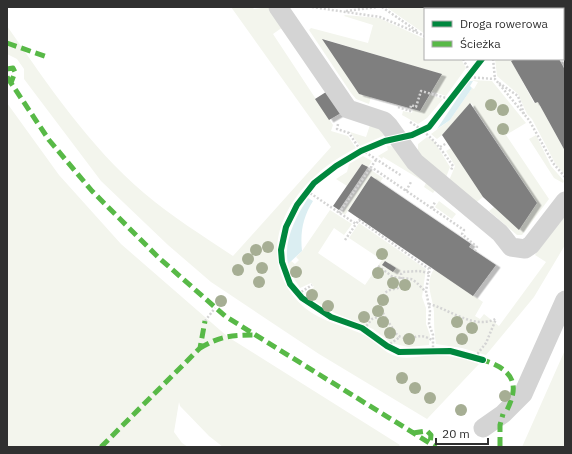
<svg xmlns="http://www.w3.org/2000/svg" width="572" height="454" font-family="'IBM Plex Sans',sans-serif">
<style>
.green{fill:#f3f5ed}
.water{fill:#dbeef2}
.building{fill:#7f7f7f;filter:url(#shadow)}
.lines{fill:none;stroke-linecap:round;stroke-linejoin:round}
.path{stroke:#d4d4d4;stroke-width:2.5;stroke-dasharray:2 2;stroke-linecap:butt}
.minor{stroke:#d4d4d4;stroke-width:19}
.quiet{stroke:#58b947;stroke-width:5;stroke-dasharray:10 5;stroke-linecap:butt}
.cycleway-casing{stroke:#fff;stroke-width:8}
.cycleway{stroke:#00873e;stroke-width:6}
.tree{fill:#a6ae94}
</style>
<defs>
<filter id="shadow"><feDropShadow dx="4.5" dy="2.5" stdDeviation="0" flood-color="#0004"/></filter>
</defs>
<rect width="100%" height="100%" fill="#fff"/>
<path class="green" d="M 231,7 L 252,7 L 254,9 L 269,7 L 283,27 L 273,34 L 333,125 L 331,131 L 348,136 L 356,148 C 341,156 326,165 314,177 C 274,214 260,269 305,308 C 321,321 341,325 360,333 C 374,339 383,353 398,357 C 410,359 422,356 434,355 C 450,355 465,359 479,364 L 427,419 L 319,354 L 211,282 L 168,245 L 101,181 L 24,79 L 24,69 L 17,59 L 7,54 L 7,26 C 48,85 89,146 144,193 C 171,216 203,236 233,256 L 331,147 Z
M 386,7 L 466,7 L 472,9 L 425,9 L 425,34 Z
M 345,15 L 379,18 L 425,39 L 425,59 L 461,59 L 466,68 L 446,96 L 431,91 L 441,74 L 323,39 L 359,94 L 371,97 L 369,104 L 356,99 L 351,93 L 309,30 L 311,28 L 368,43 L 373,25 L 344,16 Z
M 495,59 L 515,59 L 512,62 L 534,103 L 538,102 L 565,151 L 565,175 L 555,163 L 532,119 L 527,114 L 518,94 L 497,76 Z
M 470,80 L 492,81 L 526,123 L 506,135 L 549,199 L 522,235 L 517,235 L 489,211 L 494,207 L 519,229 L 537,203 L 471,103 L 442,135 L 437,139 L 431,134 L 450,120 L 472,88 L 474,89 L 478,82 Z
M 430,95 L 443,99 L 427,118 L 418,124 L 402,115 L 403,111 L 412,113 L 413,109 L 420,111 Z
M 7,103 L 59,175 L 121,244 L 228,337 L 400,445 L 398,447 L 223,447 L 209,436 L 180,406 L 179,402 L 174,432 L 182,443 L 188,447 L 7,447 Z
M 370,125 L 380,129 L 385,135 L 360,146 L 350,132 L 366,137 Z
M 536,135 L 551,166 L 564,181 L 563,183 L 554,178 L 529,139 Z
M 427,137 L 434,141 L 450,167 L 445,180 L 418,154 L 418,144 Z
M 387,146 L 391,146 L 395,149 L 436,189 L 433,193 L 424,187 L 426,183 L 383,157 L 382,159 L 378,156 L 388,150 Z
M 451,148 L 483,197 L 474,204 L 448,183 L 455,166 L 446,151 Z
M 363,156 L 372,161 L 368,167 L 362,164 L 347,186 L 336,179 L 347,172 L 349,164 Z
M 371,170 L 383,178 L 380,182 L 371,176 L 345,215 L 342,213 Z
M 439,201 L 456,214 L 452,219 L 435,207 Z
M 330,210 L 352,224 L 344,235 L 334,228 L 318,253 L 365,285 L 382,260 L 349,238 L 359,223 L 426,269 L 422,297 L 426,308 L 426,324 L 430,335 L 429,345 L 408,347 L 391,343 L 373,329 L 335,313 L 313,300 L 305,293 L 314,287 L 311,283 L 300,288 L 291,274 L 288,264 L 291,261 L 295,264 L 299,260 L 296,257 L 302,251 Z
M 565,214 L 565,245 L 534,297 L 486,355 L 462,348 L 436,344 C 434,333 434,323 434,312 C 433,297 424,284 434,269 L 483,302 L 475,316 L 480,319 L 484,314 L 499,326 L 546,262 L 535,255 Z
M 565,350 L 565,447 L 522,447 Z"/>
<path class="water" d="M 469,81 L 473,81 L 470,86 L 472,88 L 450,120 L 437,129 Z
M 308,198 L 313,201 C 303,217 300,232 302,251 L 288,264 C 283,240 296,217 308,198 Z"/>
<path class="building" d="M 467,7 L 492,7 L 491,9 L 472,9 Z
M 322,39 L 442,74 L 420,111 L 359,94 Z
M 515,59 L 559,59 L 565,70 L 565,151 L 538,102 L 535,103 L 511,61 Z
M 326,92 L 341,113 L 329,120 L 315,99 Z
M 470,103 L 537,203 L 519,230 L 483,197 L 442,135 Z
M 362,164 L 368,167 L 339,210 L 333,206 Z
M 371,176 L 471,244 L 469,247 L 496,265 L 473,296 L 348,211 Z
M 385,261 L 396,268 L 393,272 L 382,265 Z"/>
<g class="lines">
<path class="path" d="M 312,7 L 380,17 L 425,36
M 382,7 L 417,31
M 516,7 L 517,9
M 346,11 L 377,7
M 463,59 L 470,72
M 493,59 L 495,79
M 466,77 L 495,79 L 529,120 L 553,163 L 565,177
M 499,83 L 518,96 L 524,114
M 398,107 L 410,111 L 411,105 L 416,107 L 421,91 L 450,99
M 410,122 C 431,135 439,146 453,166 L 451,170
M 338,124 L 337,129 L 349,133 L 361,151
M 440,147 L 447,143
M 362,150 L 402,176
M 376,160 L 371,167 L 464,230 L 462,234 L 477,247 L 475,251
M 307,191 L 356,224 L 359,220 L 429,269
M 406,191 L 411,182
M 432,208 L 435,202
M 339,213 L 371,167
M 345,240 L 356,224
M 378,266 L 393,277 L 411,279 L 416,282 L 425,291
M 430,267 L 426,291 L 430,311 L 429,324 L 433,335 L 433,350
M 429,273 L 419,271 L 403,272 L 401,274 L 401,286 C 397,290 390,288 385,293 C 376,305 383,313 389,323 C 393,328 395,335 401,337 C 413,342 418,330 433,341
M 298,294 L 312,285
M 429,304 C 449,309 476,331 497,318
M 205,321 L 215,308
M 364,329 L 372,319 L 383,315
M 387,346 L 400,337
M 475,357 L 486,343 L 496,319"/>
<path class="minor" d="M 278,7 L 348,109 L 384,121 L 389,126 L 415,162 L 500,233 L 511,247 L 525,249 L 531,245 L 565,201
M 563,11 L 565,14
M 483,428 L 503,414 L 523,394 L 565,300"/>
<path class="quiet" d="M 513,9 L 514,7
M 7,43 L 47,57
M 7,69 L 13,68 L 15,72 L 11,83
M 7,77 L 49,140 L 92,191 L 158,257 L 225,316 L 436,447
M 200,348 C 220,336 232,335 255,335
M 480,359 C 509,368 522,380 507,410
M 413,433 L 427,431 L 431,435 L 430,444
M 101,447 L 200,348 L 205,321
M 500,447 L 500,425 L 503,414"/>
<defs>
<path id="cycleway" d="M 482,59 L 429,127 L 412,135 L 385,141 L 361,151 L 336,166 L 314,183 L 297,205 L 286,227 L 281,250 L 282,262 L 290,284 L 302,298 L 331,317 L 362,328 L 387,346 L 399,352 L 450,351 L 483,360"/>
</defs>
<use href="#cycleway" class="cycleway-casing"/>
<use href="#cycleway" class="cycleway"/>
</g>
<g class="tree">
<circle cx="491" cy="105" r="6"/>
<circle cx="503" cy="110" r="6"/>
<circle cx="503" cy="129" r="6"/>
<circle cx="268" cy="247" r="6"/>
<circle cx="256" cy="250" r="6"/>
<circle cx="382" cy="254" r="6"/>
<circle cx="248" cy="259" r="6"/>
<circle cx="262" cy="268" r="6"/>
<circle cx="238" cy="270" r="6"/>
<circle cx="296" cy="272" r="6"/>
<circle cx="378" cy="273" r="6"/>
<circle cx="259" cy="282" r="6"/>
<circle cx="393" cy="283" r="6"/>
<circle cx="405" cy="285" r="6"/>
<circle cx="312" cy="295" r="6"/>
<circle cx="383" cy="300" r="6"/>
<circle cx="221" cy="301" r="6"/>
<circle cx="328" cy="306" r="6"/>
<circle cx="378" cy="311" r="6"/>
<circle cx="364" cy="317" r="6"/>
<circle cx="383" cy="322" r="6"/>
<circle cx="457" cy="322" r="6"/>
<circle cx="472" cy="328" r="6"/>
<circle cx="390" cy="333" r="6"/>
<circle cx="409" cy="339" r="6"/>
<circle cx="462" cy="339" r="6"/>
<circle cx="402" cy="378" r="6"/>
<circle cx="415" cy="388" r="6"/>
<circle cx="505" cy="396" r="6"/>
<circle cx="430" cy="398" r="6"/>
<circle cx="461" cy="410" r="6"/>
</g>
<rect width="572" height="454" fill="none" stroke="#303030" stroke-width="16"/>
<rect x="424" y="8" width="140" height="52" fill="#ffffff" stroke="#acacac"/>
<rect x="432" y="21" width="20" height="6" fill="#00873e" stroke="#acacac"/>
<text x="460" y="28" font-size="12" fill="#303030">Droga rowerowa</text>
<rect x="432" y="41" width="20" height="6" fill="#58b947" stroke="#acacac"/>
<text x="460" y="48" font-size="12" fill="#303030">Ścieżka</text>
<path d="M436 438v6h52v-6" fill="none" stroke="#303030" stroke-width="2"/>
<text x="442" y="438" font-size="12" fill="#303030" stroke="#ffffff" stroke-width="3" paint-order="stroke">20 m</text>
</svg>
